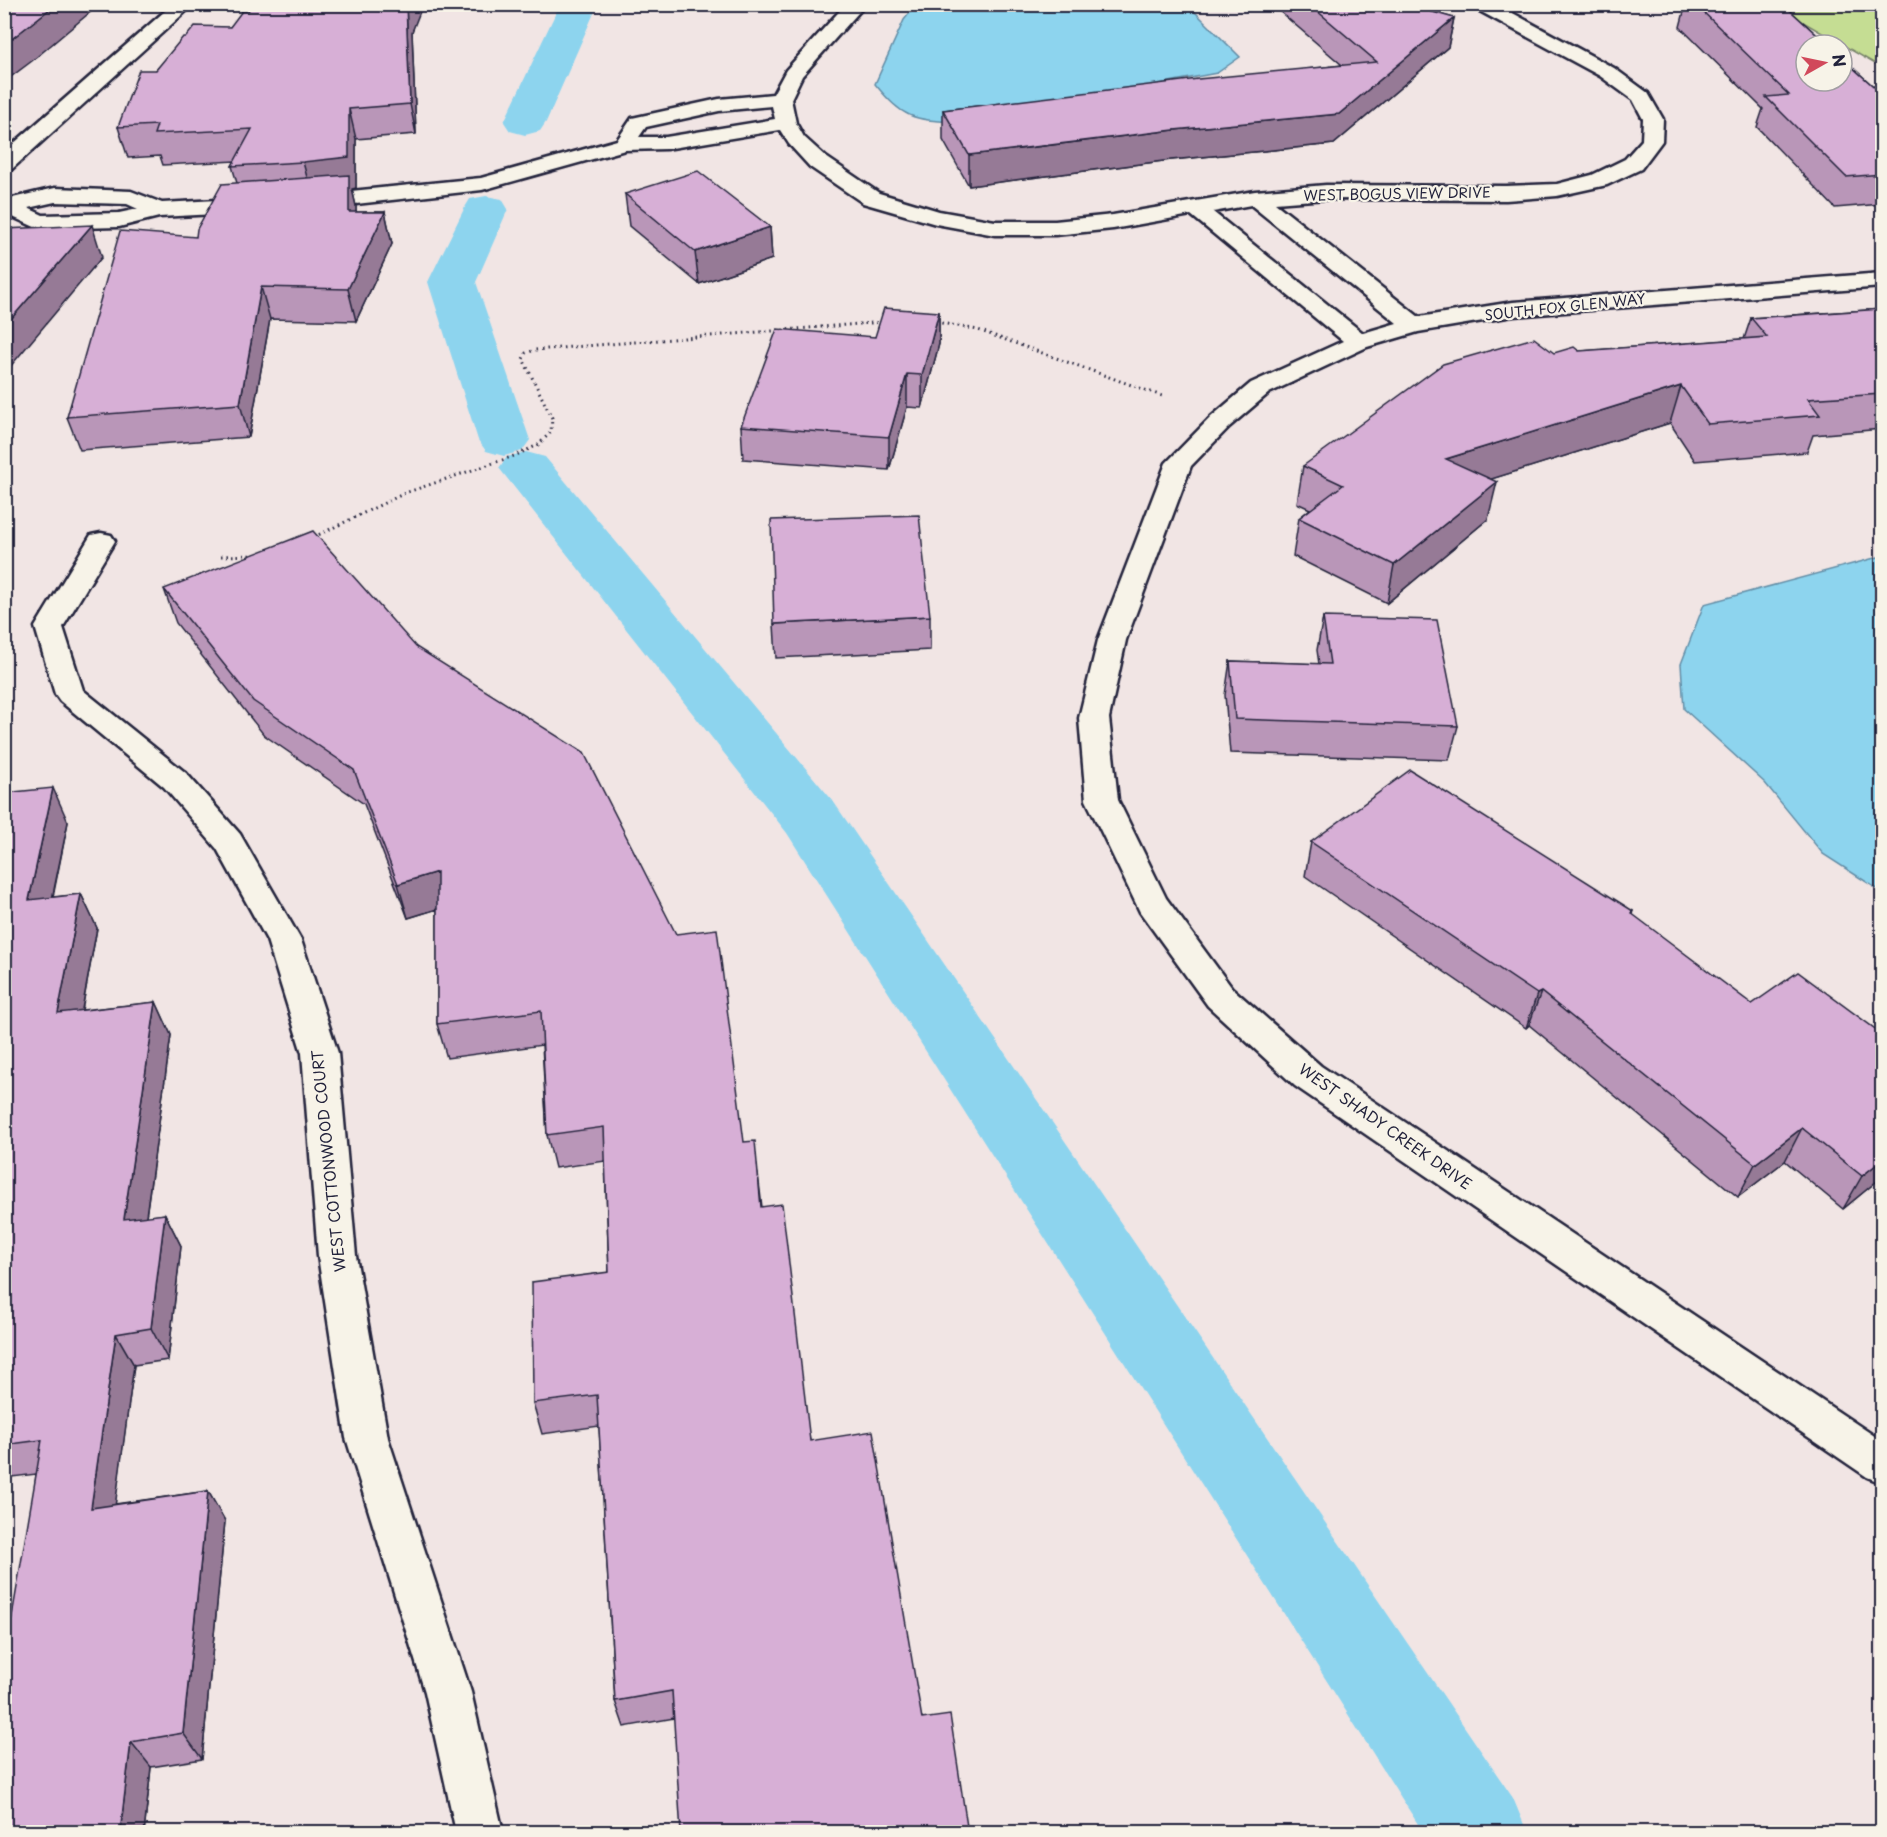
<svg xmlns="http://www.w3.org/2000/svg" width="1887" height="1837" font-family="'Playpen Sans',sans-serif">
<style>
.green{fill:#c5dd93;stroke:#748067;stroke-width:1.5}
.water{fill:#8dd4ee;stroke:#628da6;stroke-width:1.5}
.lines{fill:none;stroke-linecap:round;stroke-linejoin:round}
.canal{fill:#8dd4ee;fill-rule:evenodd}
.minor-casing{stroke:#22223b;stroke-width:5}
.path{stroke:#22223b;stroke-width:3;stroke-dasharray:1.5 4;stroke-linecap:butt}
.minor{fill:#f7f3e8;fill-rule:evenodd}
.wall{fill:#b996b8;stroke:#22223b;stroke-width:1.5}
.shaded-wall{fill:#967a96;stroke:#22223b;stroke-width:1.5}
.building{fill:#d7afd6;stroke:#22223b;stroke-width:1.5}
.labels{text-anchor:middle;stroke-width:4.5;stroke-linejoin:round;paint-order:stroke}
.far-street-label{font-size:14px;fill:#22223b;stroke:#f7f3e8}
.street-label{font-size:15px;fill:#22223b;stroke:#f7f3e8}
</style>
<rect width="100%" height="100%" fill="#f1e5e4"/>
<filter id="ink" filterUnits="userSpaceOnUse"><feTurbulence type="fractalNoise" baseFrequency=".0167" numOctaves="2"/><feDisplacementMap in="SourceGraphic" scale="12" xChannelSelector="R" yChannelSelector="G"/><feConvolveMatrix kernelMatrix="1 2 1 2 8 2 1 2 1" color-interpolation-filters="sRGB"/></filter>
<g filter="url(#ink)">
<path class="green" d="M 1774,5 L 1882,5 L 1882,68 Z"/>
<path class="water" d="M 916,5 L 1188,5 L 1240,57 L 1217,73 L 955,122 C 912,120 903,118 875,84 L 904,20 Z
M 1882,556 L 1882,892 L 1823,854 L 1765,783 L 1684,709 L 1681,664 L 1704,604 Z"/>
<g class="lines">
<path class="canal" d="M 560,4 L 598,4 L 546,122 L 540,131 L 525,135 L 510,131 L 504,122 Z
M 486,196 L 502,199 L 508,209 L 476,282 L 530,440 L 522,451 L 504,456 L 486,451 L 478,440 L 428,282 L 464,209 L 470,199 Z
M 526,452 L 545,457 L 833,801 L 1513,1798 L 1527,1832 L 1423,1832 L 787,833 L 499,468 L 507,457 Z"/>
<defs>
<path id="minor" d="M 173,4 L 194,4 L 12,169 L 4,170 L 4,152 Z
M 846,4 L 866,4 L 802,76 L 791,99 L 796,123 L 804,137 L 826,157 L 879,193 L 939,211 L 995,221 L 1055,221 L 1113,215 L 1255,191 L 1326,185 L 1506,186 L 1557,184 L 1592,175 L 1625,159 L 1642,140 L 1643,119 L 1633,100 L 1600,76 L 1474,8 L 1472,4 L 1496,4 L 1614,68 L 1648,93 L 1663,119 L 1662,141 L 1641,169 L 1607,185 L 1557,196 L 1506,200 L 1326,199 L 1275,203 L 1419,317 L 1513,302 L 1882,273 L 1882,287 L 1513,316 L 1418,332 L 1367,347 L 1269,393 L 1229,427 L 1191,466 L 1126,640 L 1109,718 L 1118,800 L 1166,898 L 1232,988 L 1321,1066 L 1882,1441 L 1882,1483 L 1867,1477 L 1295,1086 L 1208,1006 L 1140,912 L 1086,800 L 1079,718 L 1098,640 L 1166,463 L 1211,417 L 1251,383 L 1343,341 L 1191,215 L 1113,229 L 1055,235 L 995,235 L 936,224 L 863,203 L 810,167 L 789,144 L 780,130 L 666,149 L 625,150 L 482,190 L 311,209 L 303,207 L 300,202 L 303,197 L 311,195 L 481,178 L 617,140 L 632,118 L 719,99 L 773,94 L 786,70 ZM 772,106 L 775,119 L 666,137 L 639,137 L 646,127 L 719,111 ZM 1251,205 L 1397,323 L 1363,333 L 1213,212 Z
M 55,188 L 131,191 L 162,203 L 254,198 L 262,200 L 265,205 L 262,210 L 254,212 L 159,217 L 119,227 L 39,229 L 4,213 L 4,200 ZM 55,202 L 127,204 L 138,209 L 119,213 L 43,215 L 28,208 Z
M 101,533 L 111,535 L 115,541 L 63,627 L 83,690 L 186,773 L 240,834 L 301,940 L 338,1053 L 356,1256 L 388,1438 L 471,1692 L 503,1832 L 456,1832 L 425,1692 L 346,1438 L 318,1256 L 302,1053 L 267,940 L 217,849 L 164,787 L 60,701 L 55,694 L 35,627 L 91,535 Z"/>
</defs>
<use href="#minor" class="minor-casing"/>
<path class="path" d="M 936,322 L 978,330 L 1162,396
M 314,537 L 405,493 L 514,456 L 538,445 L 551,432 L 552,418 L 523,359 L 526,353 L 535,350 L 884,322
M 221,556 L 256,555"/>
<use href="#minor" class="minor"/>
</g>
<path class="wall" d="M 1271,4 L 1404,4 L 1454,18 L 1448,47 L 1334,144 L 1171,160 L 969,186 L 943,140 L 943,110 L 1342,65 Z
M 1686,4 L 1783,4 L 1882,94 L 1882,204 L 1835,208 L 1757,127 L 1763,109 L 1680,27 Z
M 248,11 L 412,32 L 416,134 L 356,139 L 356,188 L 352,189 L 356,206 L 356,212 L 385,212 L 392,244 L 356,321 L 270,319 L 249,437 L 80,450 L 67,417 L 196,237 L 237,183 L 232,166 L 235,161 L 163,165 L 160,156 L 128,158 L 118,127 L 156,70 L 186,37 L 230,27 Z
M 625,194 L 770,227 L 772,259 L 699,284 L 629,226 Z
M 1882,309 L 1882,429 L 1813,435 L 1807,452 L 1695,461 L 1670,423 L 1491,479 L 1488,519 L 1387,603 L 1293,556 L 1299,518 L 1310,509 L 1297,503 L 1303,466 L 1554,353 L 1744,339 L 1751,318 Z
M 939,312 L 939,344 L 922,408 L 907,407 L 889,470 L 743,459 L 741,426 L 875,337 Z
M 164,589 L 744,1142 L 758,1174 L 762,1207 L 810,1441 L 968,1833 L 674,1718 L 624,1727 L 615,1701 L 599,1426 L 542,1434 L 533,1403 L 609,1272 L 605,1161 L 555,1168 L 547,1135 L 542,1045 L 447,1058 L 437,1024 L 437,909 L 408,918 L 364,804 L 264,735 L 176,623 Z
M 930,616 L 930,650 L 776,658 L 774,624 Z
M 1323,617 L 1458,726 L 1449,760 L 1230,753 L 1225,695 L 1230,661 L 1319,664 L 1317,650 Z
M 4,793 L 68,822 L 53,897 L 81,894 L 97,928 L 82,1010 L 156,1002 L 171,1035 L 146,1217 L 165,1214 L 181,1246 L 168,1360 L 134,1365 L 115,1504 L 208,1491 L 225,1521 L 202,1759 L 151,1767 L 144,1833 L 4,1833 L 36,1474 L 4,1478 Z
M 1311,842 L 1633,911 L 1632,914 L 1882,1177 L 1843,1209 L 1785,1161 L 1738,1197 L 1529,1025 L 1526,1028 L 1305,876 Z"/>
<path class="shaded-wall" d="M 56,4 L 100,4 L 32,61 L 4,82 L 4,45 Z
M 406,4 L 423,4 L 412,32 L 416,134 L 410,104 Z
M 1454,18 L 1448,47 L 1334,144 L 1171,160 L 969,186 L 969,155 L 1174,130 L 1339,114 Z
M 349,109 L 356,139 L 356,188 L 352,189 L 356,206 L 356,243 L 311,193 L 303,162 Z
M 385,212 L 392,244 L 356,321 L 348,289 Z
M 92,225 L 102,257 L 4,374 L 4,327 Z
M 770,227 L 772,259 L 699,284 L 695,252 Z
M 261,287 L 270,319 L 249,437 L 240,404 Z
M 939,312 L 939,344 L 922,408 L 922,375 Z
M 907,374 L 907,407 L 889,470 L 889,437 Z
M 1681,386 L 1670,423 L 1437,496 L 1446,459 Z
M 1497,482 L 1488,519 L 1387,603 L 1394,565 Z
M 53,788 L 68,822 L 45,933 L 29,900 Z
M 437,872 L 447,906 L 408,918 L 398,884 Z
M 81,894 L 97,928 L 75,1047 L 58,1013 Z
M 1541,992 L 1529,1025 L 1526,1028 L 1537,994 Z
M 156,1002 L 171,1035 L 141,1252 L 124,1219 Z
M 1802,1128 L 1785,1161 L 1738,1197 L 1755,1164 Z
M 1882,1160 L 1882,1177 L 1843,1209 L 1862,1176 Z
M 165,1214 L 181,1246 L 168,1360 L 151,1328 Z
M 116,1334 L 134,1365 L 111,1537 L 91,1508 Z
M 208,1491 L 225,1521 L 202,1759 L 183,1733 Z
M 131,1742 L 151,1767 L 144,1833 L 120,1833 Z"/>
<path class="building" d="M 4,4 L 56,4 L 4,45 Z
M 253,4 L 406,4 L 410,104 L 349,109 L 349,157 L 303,162 L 232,166 L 252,129 L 154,134 L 157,125 L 118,127 L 139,70 L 156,70 L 183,37 L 186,37 L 195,26 L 230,27 L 242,11 L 248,11 Z
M 1309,4 L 1404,4 L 1454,18 L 1339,114 L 1174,130 L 969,155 L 943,110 L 1198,79 L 1377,62 Z
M 1695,4 L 1783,4 L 1828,45 L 1806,45 L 1806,81 L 1842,81 L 1842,58 L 1882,94 L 1882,174 L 1846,177 L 1766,97 L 1789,95 Z
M 698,171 L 770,227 L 695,252 L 625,194 Z
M 349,175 L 349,212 L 385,212 L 348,289 L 261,287 L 240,404 L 67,417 L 120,231 L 196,237 L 197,229 L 222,184 Z
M 92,225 L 4,327 L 4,229 Z
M 884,308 L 939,312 L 922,375 L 907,374 L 889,437 L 741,426 L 777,329 L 875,337 Z
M 1882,309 L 1882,394 L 1808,399 L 1820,415 L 1708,424 L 1681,386 L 1446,459 L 1497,482 L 1394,565 L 1299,518 L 1343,485 L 1303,466 L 1443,364 L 1534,338 L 1554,353 L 1574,347 L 1579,351 L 1767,337 L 1751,318 Z
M 919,515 L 930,616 L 774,624 L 771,520 Z
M 313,531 L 416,647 L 584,753 L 676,934 L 717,929 L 744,1142 L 755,1141 L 761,1207 L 782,1204 L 810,1441 L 873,1431 L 922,1719 L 950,1715 L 968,1833 L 681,1833 L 672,1691 L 615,1701 L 597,1395 L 533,1403 L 532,1282 L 609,1272 L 604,1127 L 547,1135 L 541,1011 L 437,1024 L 437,872 L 398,884 L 354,770 L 253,701 L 164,589 Z
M 1323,617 L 1437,620 L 1458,726 L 1235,719 L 1230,661 L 1330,664 Z
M 1410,770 L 1633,911 L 1631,913 L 1752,1004 L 1798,972 L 1882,1034 L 1882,1160 L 1862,1176 L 1802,1128 L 1755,1164 L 1541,992 L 1537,994 L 1311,842 Z
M 53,788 L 29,900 L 81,894 L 58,1013 L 156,1002 L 124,1219 L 165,1214 L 151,1328 L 116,1334 L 91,1508 L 208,1491 L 183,1733 L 131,1742 L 120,1833 L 4,1833 L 4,1663 L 42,1440 L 4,1445 L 4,793 Z"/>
</g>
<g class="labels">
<g class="far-street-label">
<text transform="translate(1397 194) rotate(-1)" y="5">WEST BOGUS VIEW DRIVE</text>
<text transform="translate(1565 307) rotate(-6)" y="5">SOUTH FOX GLEN WAY</text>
</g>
<g class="street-label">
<text transform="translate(1385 1127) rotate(35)" y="5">WEST SHADY CREEK DRIVE</text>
<text transform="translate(329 1161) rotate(-96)" y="5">WEST COTTONWOOD COURT</text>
</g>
</g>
<rect width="1887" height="1837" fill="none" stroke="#f7f3e8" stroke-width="24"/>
<rect x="12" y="12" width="1863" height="1813" fill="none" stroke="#22223b" stroke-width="2" filter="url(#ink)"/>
<g transform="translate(1824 63) rotate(81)"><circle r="28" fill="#f7f3e8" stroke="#a29fa3" stroke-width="1.5"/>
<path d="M0-4.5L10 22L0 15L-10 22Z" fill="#d1495b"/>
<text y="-9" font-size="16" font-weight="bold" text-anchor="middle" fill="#22223b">N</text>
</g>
</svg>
